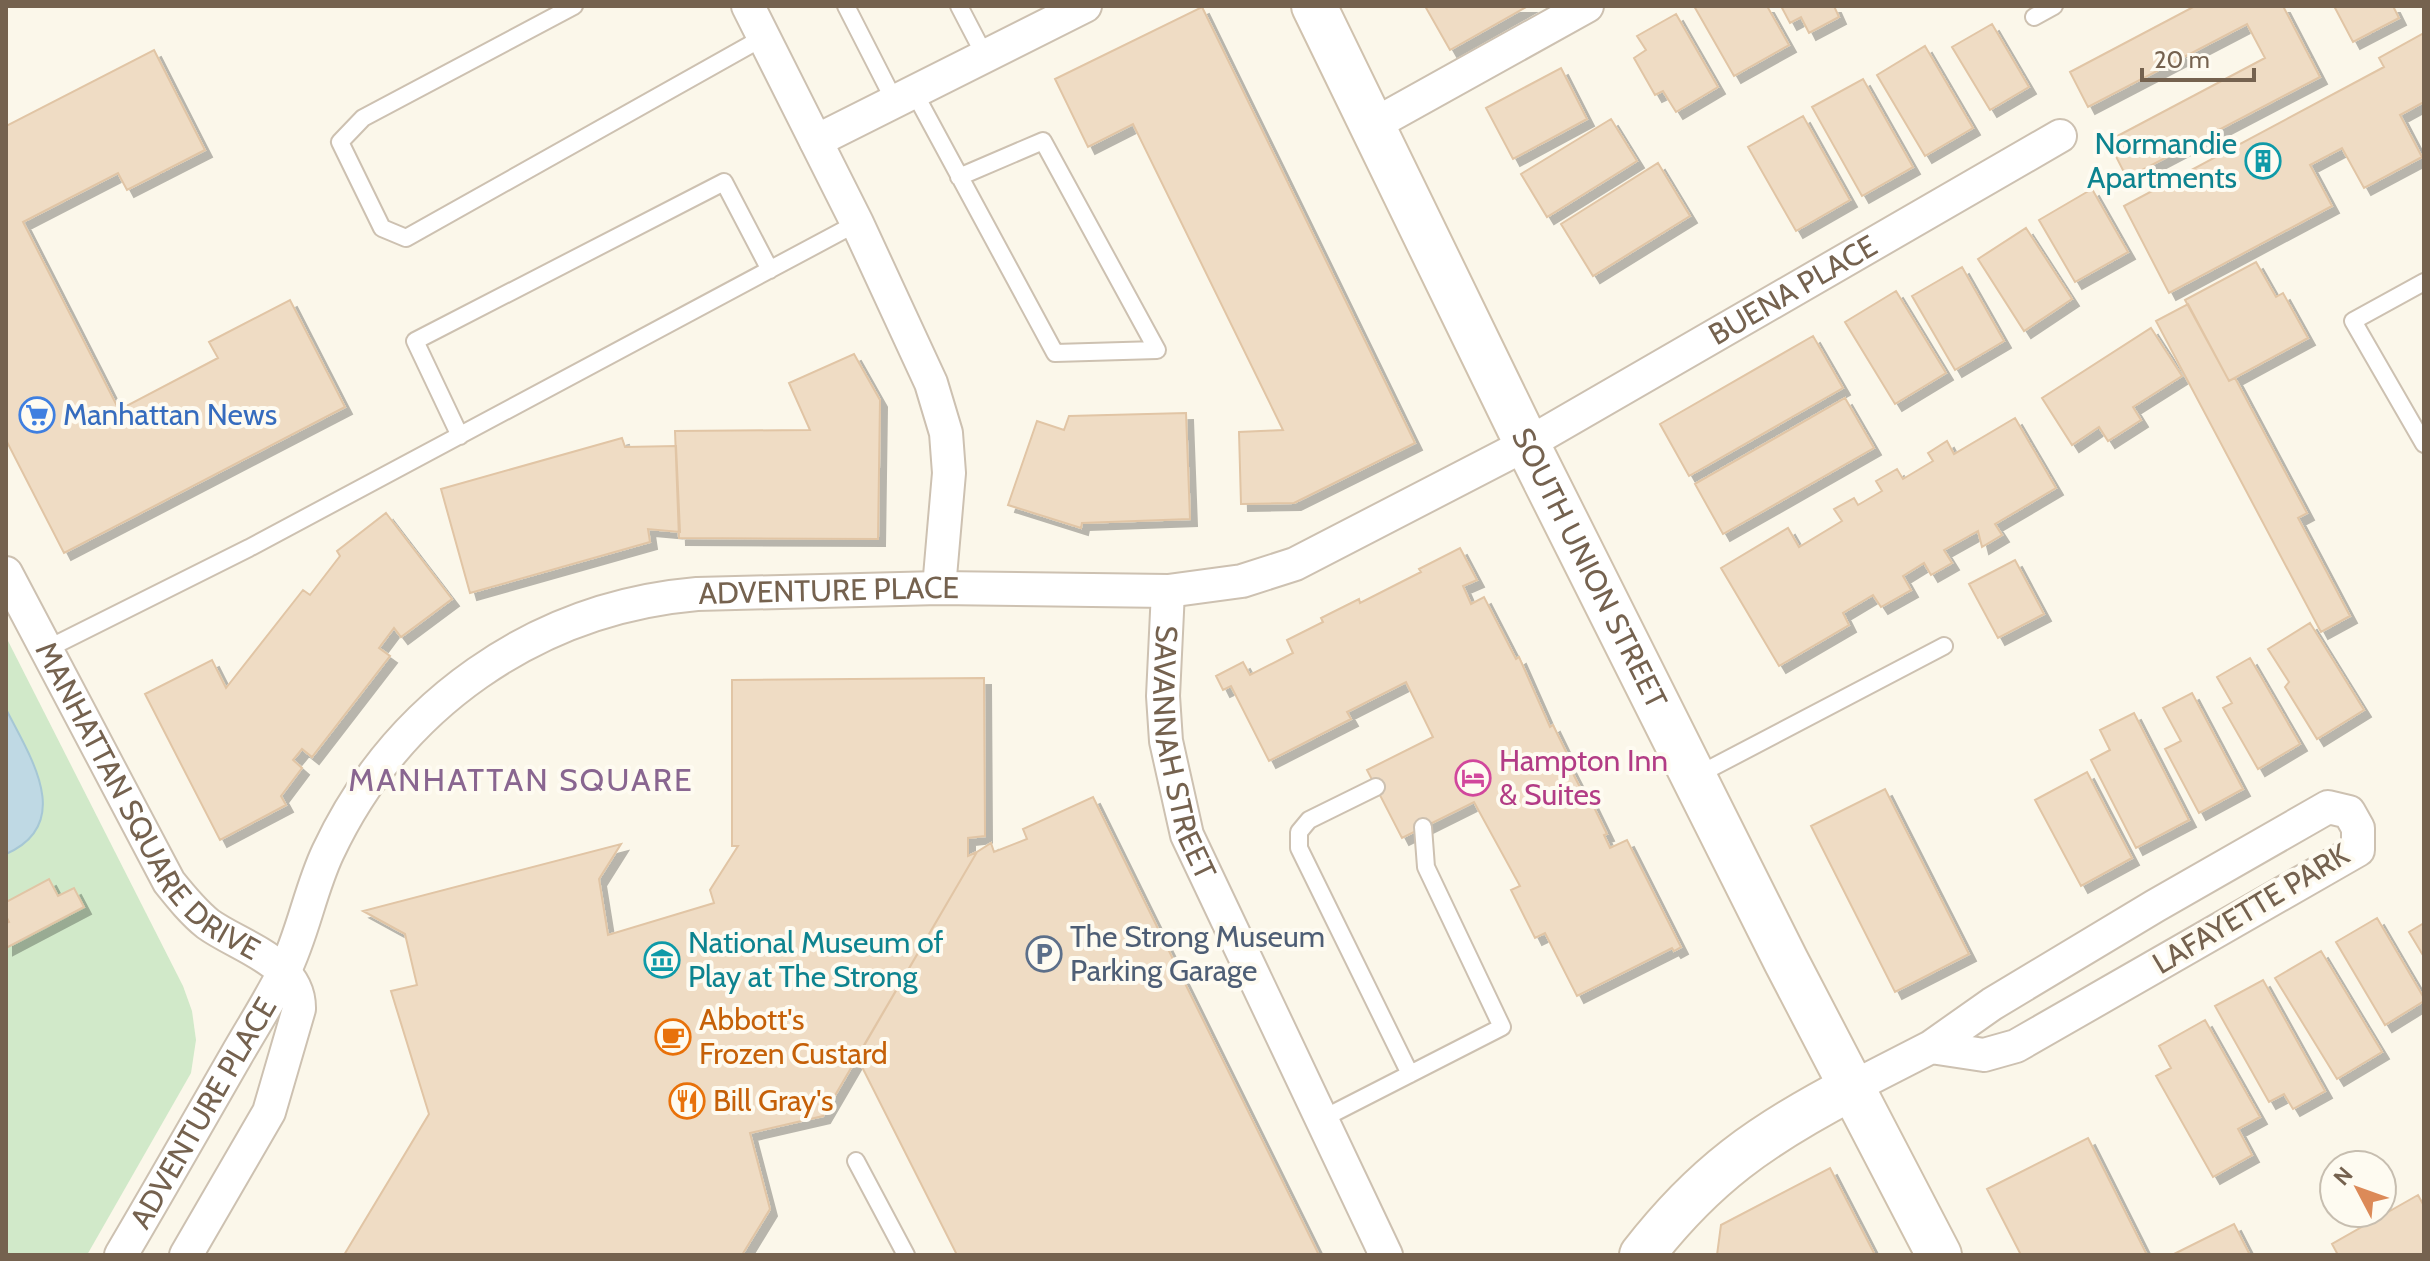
<svg xmlns="http://www.w3.org/2000/svg" width="2430" height="1261" font-family="Cabin,sans-serif">
<style>
.green{fill:#d1e9c9}
.water{fill:#bfd9e4;stroke:#a6c7d5;stroke-width:2}
.building{fill:#efdcc4;stroke:#e1c5a5;stroke-width:2;filter:url(#shadow)}
.lines{fill:none;stroke-linecap:round;stroke-linejoin:round}
.lane-casing{stroke:#cdc1b1;stroke-width:20}
.street-casing{stroke:#cdc1b1;stroke-width:36}
.secondary-casing{stroke:#d0c2ae;stroke-width:48}
.lane{stroke:#fff;stroke-width:16}
.street{stroke:#fff;stroke-width:32}
.secondary{stroke:#fff;stroke-width:44}
.labels{text-anchor:middle;stroke-width:8;stroke-linejoin:round;paint-order:stroke}
.culture-label{font-size:30px;fill:#0d838f;stroke:#fefbf1;text-anchor:end}
.street-label{font-size:30px;fill:#75624f;stroke:#fefbf1}
.shop-label{font-size:30px;fill:#366cbe;stroke:#fefbf1;text-anchor:start}
.hotel-label{font-size:30px;fill:#b23c85;stroke:#fefbf1;text-anchor:start}
.service-label{font-size:30px;fill:#4e5e75;stroke:#fefbf1;text-anchor:start}
.food-label{font-size:30px;fill:#c56008;stroke:#fefbf1;text-anchor:start}
.neighbourhood-label{font-size:32px;letter-spacing:2px;fill:#896690;stroke:#fefbf1}
</style>
<defs>
<filter id="shadow"><feDropShadow dx="7" dy="7" stdDeviation="0" flood-color="#0004"/></filter>
</defs>
<rect width="100%" height="100%" fill="#fbf7ea"/>
<path class="green" d="M 6,637 L 183,986 L 192,1011 L 196,1040 L 191,1073 L 87,1255 L 6,1255 Z"/>
<path class="water" d="M 6,709 C 29,755 76,823 6,854 Z"/>
<path class="building" d="M 1425,6 L 1528,6 L 1450,50 Z
M 1694,6 L 1767,6 L 1789,45 L 1734,76 Z
M 1781,6 L 1834,6 L 1839,17 L 1809,33 L 1801,17 L 1790,23 Z
M 2195,6 L 2283,6 L 2320,77 L 2127,178 L 2108,141 L 2265,58 L 2247,24 L 2088,107 L 2070,72 Z
M 2334,6 L 2393,6 L 2399,18 L 2353,42 Z
M 1202,7 L 1415,443 L 1294,503 L 1241,504 L 1239,432 L 1283,430 L 1133,124 L 1088,147 L 1055,79 Z
M 1676,14 L 1718,87 L 1676,112 L 1663,91 L 1655,95 L 1634,58 L 1646,50 L 1637,36 Z
M 1992,24 L 2029,87 L 1990,110 L 1952,47 Z
M 2424,33 L 2424,102 L 2400,115 L 2422,157 L 2364,188 L 2342,148 L 2310,165 L 2332,206 L 2169,293 L 2124,206 L 2384,67 L 2379,58 Z
M 1925,46 L 1973,128 L 1925,156 L 1877,75 Z
M 154,50 L 205,150 L 127,190 L 118,173 L 23,222 L 119,410 L 218,358 L 209,342 L 290,300 L 345,407 L 64,553 L 6,440 L 6,126 Z
M 1561,68 L 1587,119 L 1513,159 L 1486,108 Z
M 1863,79 L 1913,167 L 1862,196 L 1812,107 Z
M 1803,116 L 1850,200 L 1796,231 L 1748,147 Z
M 1611,119 L 1637,161 L 1547,217 L 1521,174 Z
M 1658,163 L 1690,216 L 1593,276 L 1561,224 Z
M 2092,189 L 2128,252 L 2075,282 L 2039,220 Z
M 2026,228 L 2072,299 L 2024,331 L 1978,259 Z
M 2256,262 L 2276,297 L 2283,293 L 2308,338 L 2229,381 L 2185,300 Z
M 1962,267 L 2004,341 L 1955,370 L 1912,296 Z
M 1896,291 L 1946,373 L 1895,404 L 1845,322 Z
M 2188,304 L 2229,381 L 2235,378 L 2307,513 L 2298,518 L 2350,616 L 2321,632 L 2156,321 Z
M 2151,328 L 2182,376 L 2133,407 L 2141,420 L 2108,441 L 2099,427 L 2072,445 L 2042,398 Z
M 1813,336 L 1843,388 L 1689,476 L 1660,424 Z
M 854,354 L 880,400 L 878,539 L 679,538 L 675,431 L 810,430 L 789,383 Z
M 1845,398 L 1874,448 L 1723,534 L 1695,484 Z
M 1186,413 L 1190,519 L 1082,523 L 1081,528 L 1008,505 L 1037,421 L 1064,430 L 1069,416 Z
M 2015,418 L 2056,488 L 1995,524 L 2002,535 L 1982,547 L 1978,531 L 1944,550 L 1952,563 L 1931,575 L 1924,563 L 1903,576 L 1911,590 L 1881,607 L 1873,595 L 1843,613 L 1849,625 L 1779,666 L 1721,568 L 1788,528 L 1799,547 L 1842,521 L 1834,509 L 1854,498 L 1858,505 L 1882,491 L 1876,481 L 1897,469 L 1903,479 L 1933,461 L 1928,453 L 1947,441 L 1954,454 Z
M 622,438 L 625,447 L 676,446 L 680,532 L 648,529 L 650,542 L 470,593 L 441,489 Z
M 386,513 L 452,599 L 401,637 L 394,628 L 379,648 L 390,656 L 312,757 L 302,749 L 293,760 L 302,768 L 281,796 L 286,805 L 220,840 L 145,694 L 212,660 L 226,688 L 303,590 L 310,595 L 340,556 L 337,551 Z
M 1460,548 L 1477,580 L 1463,586 L 1471,604 L 1484,597 L 1516,659 L 1519,657 L 1550,727 L 1553,725 L 1571,762 L 1568,764 L 1585,797 L 1588,795 L 1607,834 L 1604,835 L 1610,848 L 1627,840 L 1681,947 L 1674,951 L 1672,948 L 1577,996 L 1545,933 L 1535,938 L 1511,890 L 1520,886 L 1474,802 L 1402,838 L 1367,770 L 1433,737 L 1406,682 L 1347,712 L 1351,719 L 1269,761 L 1231,686 L 1223,690 L 1216,676 L 1243,662 L 1250,675 L 1293,653 L 1287,640 L 1323,622 L 1321,618 L 1359,599 L 1360,603 L 1421,572 L 1419,569 Z
M 2015,560 L 2044,614 L 1998,638 L 1969,584 Z
M 2310,623 L 2364,710 L 2317,739 L 2285,687 L 2289,682 L 2268,649 Z
M 2250,658 L 2300,744 L 2258,769 L 2223,708 L 2232,703 L 2217,677 Z
M 984,678 L 985,836 L 968,838 L 968,856 L 977,852 L 823,1116 L 750,1133 L 770,1209 L 742,1255 L 344,1255 L 429,1114 L 391,991 L 417,985 L 405,934 L 363,911 L 621,844 L 599,879 L 608,935 L 714,903 L 710,890 L 738,846 L 732,846 L 732,680 Z
M 2192,693 L 2243,789 L 2199,813 L 2165,749 L 2181,741 L 2163,708 Z
M 2134,713 L 2189,820 L 2136,848 L 2091,760 L 2110,750 L 2100,730 Z
M 2087,772 L 2132,858 L 2081,886 L 2035,800 Z
M 1885,789 L 1969,954 L 1895,992 L 1811,826 Z
M 1093,797 L 1319,1255 L 957,1255 L 857,1057 L 977,852 L 991,843 L 994,852 L 1027,839 L 1023,829 Z
M 49,879 L 58,896 L 74,888 L 84,907 L 6,948 L 6,923 L 9,922 L 6,916 L 6,902 Z
M 2377,918 L 2424,998 L 2424,1001 L 2385,1025 L 2336,942 Z
M 2424,923 L 2424,957 L 2409,932 Z
M 2321,951 L 2382,1052 L 2337,1079 L 2275,978 Z
M 2263,980 L 2325,1091 L 2293,1109 L 2284,1094 L 2269,1102 L 2215,1006 Z
M 2205,1020 L 2260,1117 L 2238,1129 L 2252,1155 L 2213,1177 L 2156,1076 L 2171,1068 L 2159,1046 Z
M 2088,1138 L 2147,1255 L 2021,1255 L 1987,1189 Z
M 1830,1168 L 1875,1255 L 1717,1255 L 1721,1225 Z
M 2418,1195 L 2424,1206 L 2424,1255 L 2338,1255 L 2332,1244 Z
M 2234,1224 L 2250,1255 L 2172,1255 Z"/>
<g class="lines">
<defs>
<path id="lane" d="M 574,6 L 363,118 L 340,142 L 382,228 L 406,238 L 764,37
M 846,6 L 895,102
M 959,6 L 985,56
M 2034,17 L 2054,6
M 914,92 L 1055,353 L 1157,350 L 1043,141 L 959,177
M 2424,282 L 2353,321 L 2424,444
M 460,436 L 415,341 L 724,182 L 770,270
M 47,649 L 249,548 L 857,223
M 1696,776 L 1944,646
M 1376,787 L 1309,820 L 1299,832 L 1299,848 L 1410,1074
M 1322,1119 L 1502,1027 L 1426,867 L 1423,827
M 856,1161 L 906,1255"/>
<g id="street">
<path d="M 748,6 L 857,223 L 931,383 L 946,433 L 949,473 L 939,588"/>
<path d="M 1373,125 L 1587,6"/>
<path d="M 816,141 L 1085,6"/>
<path id="s1" d="M 6,573 L 169,882 C 181,897 193,912 208,924 C 240,947 300,962 299,1009 L 269,1112 L 186,1255"/>
<path id="s2" d="M 1168,591 L 1163,696 L 1166,741 L 1187,835 L 1386,1255"/>
<path d="M 1851,1088 L 1931,1047 L 1992,1004 L 2155,906 L 2328,807 L 2349,812 L 2358,828 L 2358,850 L 2016,1046 L 1984,1055 L 1931,1047"/>
<path id="s3" d="M 121,1255 C 160,1189 198,1122 236,1056 C 252,1028 270,1000 284,972 C 303,934 310,890 328,852 C 397,705 535,608 697,594 L 939,588 L 1168,591 L 1242,581 L 1295,564 L 1527,444 L 2060,136"/>
</g>
<g id="secondary">
<path id="s4" d="M 1314,6 L 1527,444 L 1786,961 L 1939,1255"/>
<path d="M 1642,1255 C 1704,1175 1761,1135 1851,1088"/>
</g>
</defs>
<use href="#lane" class="lane-casing"/>
<use href="#street" class="street-casing"/>
<use href="#secondary" class="secondary-casing"/>
<use href="#lane" class="lane"/>
<use href="#street" class="street"/>
<use href="#secondary" class="secondary"/>
</g>
<defs>
<symbol id="building-ring" viewBox="-11 -11 22 22"><circle r="9.5" fill="#fefbf1" stroke="#0f9aa8" stroke-width="1.5"/><path d="M-4-6H4V6H1V3H-1V6H-4ZM-2.5-4.3h1.7v1.8h-1.7ZM.8-4.3h1.7v1.8H.8ZM-2.5-1h1.7V.8h-1.7ZM.8-1h1.7V.8H.8Z" fill="#0f9aa8"/></symbol>
<symbol id="supermarket-ring" viewBox="-11 -11 22 22"><circle r="9.5" fill="#fefbf1" stroke="#3f7fe0" stroke-width="1.5"/><path d="M-6-5.5h2.5l.6 2H6L4.5 2H-2.5L-4.4-4H-6ZM-1.5 3.2a1.3 1.3 0 1 0 .1 0ZM3 3.2a1.3 1.3 0 1 0 .1 0Z" fill="#3f7fe0"/></symbol>
<symbol id="hotel-ring" viewBox="-11 -11 22 22"><circle r="9.5" fill="#fefbf1" stroke="#d1479c" stroke-width="1.5"/><path d="M-6-4.5h1.5V1H6V5H4.5V3h-9V5H-6ZM-4 0a1.8 1.8 0 1 1 3.6 0ZM.5 0V-2.5h3Q6-2.5 6 0Z" fill="#d1479c"/></symbol>
<symbol id="parking-ring" viewBox="-11 -11 22 22"><circle r="9.5" fill="#fefbf1" stroke="#5c6f8a" stroke-width="1.5"/><path d="M-3.5-5.5H1a3.5 3.5 0 0 1 0 7H-1V5.5H-3.5ZM-1-3.4V-.6H.8a1.4 1.4 0 0 0 0-2.8Z" fill="#5c6f8a"/></symbol>
<symbol id="museum-ring" viewBox="-11 -11 22 22"><circle r="9.5" fill="#fefbf1" stroke="#0f9aa8" stroke-width="1.5"/><path d="M0-6L6-3V-2H-6V-3ZM-5-1h2V3h-2ZM-1-1h2V3h-2ZM3-1h2V3H3ZM-6 4H6V6H-6Z" fill="#0f9aa8"/></symbol>
<symbol id="cafe-ring" viewBox="-11 -11 22 22"><circle r="9.5" fill="#fefbf1" stroke="#e8710a" stroke-width="1.5"/><path d="M-5.5-4.5H6V0H3Q3 3.5 0 3.5H-2.5Q-5.5 3.5-5.5 0ZM3-3.2v2h1.7v-2ZM-6 4.5H4V6H-6Z" fill="#e8710a"/></symbol>
<symbol id="restaurant-ring" viewBox="-11 -11 22 22"><circle r="9.5" fill="#fefbf1" stroke="#e8710a" stroke-width="1.5"/><path d="M-5-6h1v4h1v-4h1v4h1v-4h1v5L-1.5 .5V6h-2V.5L-5-1ZM5-6V6H3V1.5H1.5Q1.5-4 5-6Z" fill="#e8710a"/></symbol>
</defs>
<g fill-rule="evenodd">
<use href="#building-ring" x="2243" y="141" width="40" height="40"/>
<use href="#supermarket-ring" x="17" y="395" width="40" height="40"/>
<use href="#hotel-ring" x="1453" y="758" width="40" height="40"/>
<use href="#parking-ring" x="1024" y="934" width="40" height="40"/>
<use href="#museum-ring" x="642" y="940" width="40" height="40"/>
<use href="#cafe-ring" x="653" y="1017" width="40" height="40"/>
<use href="#restaurant-ring" x="667" y="1081" width="40" height="40"/>
</g>
<g class="labels">
<g class="culture-label">
<text x="2237" y="154">Normandie<tspan x="2237" dy="34">Apartments</tspan></text>
<text x="688" y="953" text-anchor="start">National Museum of<tspan x="688" dy="34">Play at The Strong</tspan></text>
</g>
<g class="street-label">
<text dy="10" stroke="none"><textPath href="#s3" startOffset="2096">BUENA PLACE</textPath></text>
<text dy="10" stroke="none"><textPath href="#s4" startOffset="626">SOUTH UNION STREET</textPath></text>
<text dy="10" stroke="none"><textPath href="#s3" startOffset="1058">ADVENTURE PLACE</textPath></text>
<text dy="10" stroke="none"><textPath href="#s2" startOffset="164">SAVANNAH STREET</textPath></text>
<text dy="10" stroke="none"><textPath href="#s1" startOffset="272">MANHATTAN SQUARE DRIVE</textPath></text>
<text transform="translate(2251 909) rotate(-31)" y="10">LAFAYETTE PARK</text>
<text dy="10" stroke="none"><textPath href="#s3" startOffset="164">ADVENTURE PLACE</textPath></text>
</g>
<g class="shop-label">
<text x="63" y="425">Manhattan News</text>
</g>
<g class="hotel-label">
<text x="1499" y="771">Hampton Inn<tspan x="1499" dy="34">&amp; Suites</tspan></text>
</g>
<g class="service-label">
<text x="1070" y="947">The Strong Museum<tspan x="1070" dy="34">Parking Garage</tspan></text>
</g>
<g class="food-label">
<text x="699" y="1030">Abbott's<tspan x="699" dy="34">Frozen Custard</tspan></text>
<text x="713" y="1111">Bill Gray's</text>
</g>
<g class="neighbourhood-label">
<text x="521" y="791">MANHATTAN SQUARE</text>
</g>
</g>
<rect width="2430" height="1261" fill="none" stroke="#75624f" stroke-width="16"/>
<g transform="translate(2358 1189) rotate(311)"><circle r="38" fill="#fefbf1" stroke="#c7beb0" stroke-width="2"/>
<path d="M0-6L14 30L0 20L-14 30Z" fill="#dc8a58"/>
<text y="-12" font-size="22" font-weight="bold" text-anchor="middle" fill="#75624f">N</text>
</g>
<path d="M2142 68v12h112v-12" fill="none" stroke="#75624f" stroke-width="4"/>
<text x="2154" y="68" font-size="24" fill="#75624f" stroke="#fefbf1" stroke-width="6" paint-order="stroke">20 m</text>
</svg>
